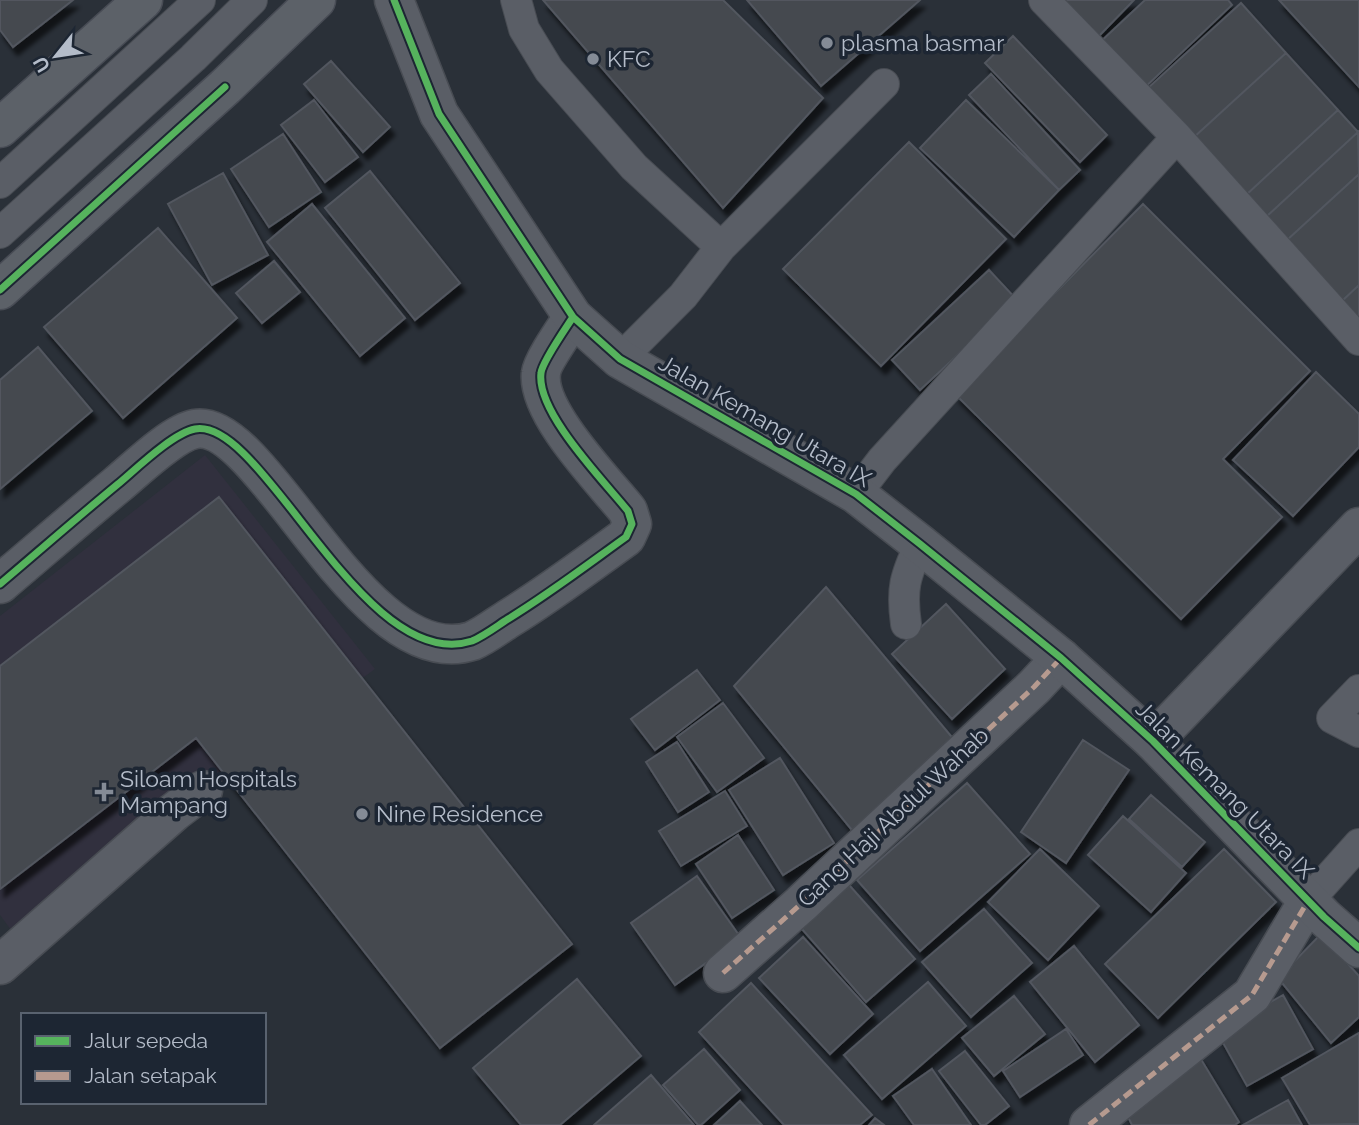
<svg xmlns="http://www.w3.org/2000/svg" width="1359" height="1125" font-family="Raleway,sans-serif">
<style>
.medical{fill:#31303e}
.building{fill:#444950;stroke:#52575f;stroke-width:2;filter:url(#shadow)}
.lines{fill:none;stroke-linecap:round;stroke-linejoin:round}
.service-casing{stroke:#484c53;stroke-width:32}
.minor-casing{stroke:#484c53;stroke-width:41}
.tertiary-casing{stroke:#484c53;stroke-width:41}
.primary-casing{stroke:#484c55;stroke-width:41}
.service{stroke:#5a5e66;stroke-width:30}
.minor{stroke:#5a5e66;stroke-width:38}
.tertiary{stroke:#5a5e66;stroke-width:38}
.primary{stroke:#5c6168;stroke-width:38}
.quiet{stroke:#b69a8f;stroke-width:5;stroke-dasharray:10 5;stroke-linecap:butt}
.cycleway-casing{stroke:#1d2633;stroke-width:11}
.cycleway{stroke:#56b35d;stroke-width:7}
.poi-dot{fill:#848b96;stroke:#1d2633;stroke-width:2.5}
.labels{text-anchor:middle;stroke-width:7;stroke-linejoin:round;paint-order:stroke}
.poi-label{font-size:23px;fill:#b4bcc9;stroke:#1d2633;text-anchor:start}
.street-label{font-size:23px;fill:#b4bcc9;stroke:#1d2633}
</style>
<defs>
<filter id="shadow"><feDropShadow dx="4.5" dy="8" stdDeviation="2" flood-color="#0009"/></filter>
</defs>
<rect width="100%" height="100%" fill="#2a3038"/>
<path class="medical" d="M 205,455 L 375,669 L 14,934 L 0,915 L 0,616 Z"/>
<path class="building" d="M 0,0 L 73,0 L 13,47 L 0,30 Z
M 543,0 L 723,0 L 823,98 L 723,208 Z
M 747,0 L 920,0 L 821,86 Z
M 1058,0 L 1134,0 L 1097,38 Z
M 1145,0 L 1228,0 L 1232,5 L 1140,92 L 1097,45 Z
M 1279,0 L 1359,0 L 1359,87 Z
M 1241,3 L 1286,53 L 1193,138 L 1148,88 Z
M 1013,36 L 1107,135 L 1080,162 L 985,63 Z
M 1286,53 L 1338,110 L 1246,195 L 1193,138 Z
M 331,61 L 390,127 L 363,152 L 304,84 Z
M 991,74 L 1080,170 L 1059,190 L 969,95 Z
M 314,100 L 358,157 L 325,182 L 281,125 Z
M 966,100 L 1059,190 L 1014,237 L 920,148 Z
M 1338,110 L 1358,132 L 1266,217 L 1246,195 Z
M 1358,132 L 1359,174 L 1287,240 L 1266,217 Z
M 283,134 L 321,192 L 269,227 L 231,169 Z
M 909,142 L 1006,239 L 881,366 L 783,269 Z
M 370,171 L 460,283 L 415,320 L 325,208 Z
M 223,173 L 268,255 L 212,285 L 168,204 Z
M 1359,174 L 1359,285 L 1342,301 L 1287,240 Z
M 312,204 L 405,318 L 360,356 L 267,242 Z
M 1143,204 L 1310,371 L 1223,459 L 1282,517 L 1181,619 L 955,394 Z
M 158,228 L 237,318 L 123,418 L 44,327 Z
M 274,261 L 300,292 L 262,323 L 236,293 Z
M 989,270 L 1017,300 L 920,390 L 892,360 Z
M 1359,285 L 1359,320 L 1342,301 Z
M 38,347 L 92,411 L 0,489 L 0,380 Z
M 1316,372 L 1359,414 L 1359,447 L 1293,516 L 1233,460 Z
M 219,497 L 572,944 L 440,1048 L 196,738 L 0,889 L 0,666 Z
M 826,587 L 961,748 L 860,840 L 734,686 Z
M 946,604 L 1005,669 L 952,719 L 892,654 Z
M 697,670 L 720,700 L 655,750 L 631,719 Z
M 723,703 L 764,758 L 717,792 L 677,737 Z
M 1083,740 L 1129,770 L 1066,863 L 1021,832 Z
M 677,742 L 709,792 L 678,812 L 646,762 Z
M 780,758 L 834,843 L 783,875 L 729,790 Z
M 967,783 L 1030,854 L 920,951 L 857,880 Z
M 725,791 L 747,826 L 681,866 L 659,831 Z
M 1151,795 L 1205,842 L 1182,867 L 1129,819 Z
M 1123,816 L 1186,873 L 1151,912 L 1088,855 Z
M 738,835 L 774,890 L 732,918 L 696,864 Z
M 1040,849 L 1099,906 L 1048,960 L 988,902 Z
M 1224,849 L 1276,902 L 1158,1018 L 1105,964 Z
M 697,876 L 741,938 L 675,985 L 631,923 Z
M 842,877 L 915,959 L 866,1002 L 794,920 Z
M 984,909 L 1032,963 L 971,1017 L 922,962 Z
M 1321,934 L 1359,976 L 1359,1017 L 1331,1043 L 1278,978 Z
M 803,937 L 873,1014 L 830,1054 L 759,978 Z
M 1074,946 L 1139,1025 L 1095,1062 L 1030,982 Z
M 577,979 L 641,1056 L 560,1125 L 521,1125 L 473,1068 Z
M 928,982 L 966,1026 L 882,1099 L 844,1055 Z
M 751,983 L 872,1115 L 860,1125 L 784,1125 L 699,1032 Z
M 1283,995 L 1313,1049 L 1247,1086 L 1217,1032 Z
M 1014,996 L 1045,1034 L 994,1076 L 962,1038 Z
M 1066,1029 L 1083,1055 L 1020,1097 L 1003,1071 Z
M 1359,1033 L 1359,1124 L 1310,1125 L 1282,1078 Z
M 704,1049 L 740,1090 L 701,1125 L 698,1125 L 663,1085 Z
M 965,1051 L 1009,1106 L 985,1125 L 981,1125 L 939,1071 Z
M 1199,1056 L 1239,1122 L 1235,1125 L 1132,1125 L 1122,1105 Z
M 932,1069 L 971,1125 L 914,1125 L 893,1096 Z
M 651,1075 L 694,1125 L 594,1125 Z
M 1288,1100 L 1302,1125 L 1243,1125 Z
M 740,1101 L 762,1125 L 714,1125 Z
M 875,1118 L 884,1125 L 869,1125 Z"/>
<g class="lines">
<defs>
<path id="service" d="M 516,0 L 524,29 L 549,70 L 634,167 L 721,247
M 1177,137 L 1359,340
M 0,183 L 200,0
M 0,233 L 193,58 L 252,0
M 620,359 L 683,296 L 721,247 L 884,84
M 856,494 L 882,460 L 1177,137 L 1044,0
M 906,624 C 901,589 905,576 920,544
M 1359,690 L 1332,718 L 1359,732
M 1308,901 L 1359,844"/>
<path id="minor" d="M 0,584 C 39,551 78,517 118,484 C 136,469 173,433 195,429 C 263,416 363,676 472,641 C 484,636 497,626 508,619 C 549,594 587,565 626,537 L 632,524 L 628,511 C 603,480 536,412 541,373 C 542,362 566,328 573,317
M 1153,741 L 1359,527
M 0,965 L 174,812 L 203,790
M 723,973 L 801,904 L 1034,687 L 1061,658
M 1089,1125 L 1252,995 L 1308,901"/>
<path id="tertiary" d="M 394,0 L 439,114 L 573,317 L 620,359 L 856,494 L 920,544 L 1061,658 L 1153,741 L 1324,917 L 1359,948"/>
<path id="primary" d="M 0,128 L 143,0
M 0,290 L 225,87 L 316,0"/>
</defs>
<use href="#service" class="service-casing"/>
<use href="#minor" class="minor-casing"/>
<use href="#tertiary" class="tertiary-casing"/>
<use href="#primary" class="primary-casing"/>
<use href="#service" class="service"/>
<use href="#minor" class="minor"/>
<use href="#tertiary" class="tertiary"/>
<use href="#primary" class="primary"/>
<path class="quiet" d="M 723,973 L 801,904 L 1034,687 L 1061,658
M 1089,1125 L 1252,995 L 1308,901"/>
<defs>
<path id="cycleway" d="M 394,0 L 439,114 L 573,317 L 620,359 L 856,494 L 920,544 L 1061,658 L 1153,741 L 1324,917 L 1359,948
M 0,290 L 225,87
M 0,584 C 39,551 78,517 118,484 C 136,469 173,433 195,429 C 263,416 363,676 472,641 C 484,636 497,626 508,619 C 549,594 587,565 626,537 L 632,524 L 628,511 C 603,480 536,412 541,373 C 542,362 566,328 573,317"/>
</defs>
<use href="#cycleway" class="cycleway-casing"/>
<use href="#cycleway" class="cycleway"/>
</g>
<g class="poi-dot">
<circle cx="827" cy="43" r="7"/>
<circle cx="593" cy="59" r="7"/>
<path d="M100.5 781.5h7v7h7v7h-7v7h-7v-7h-7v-7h7z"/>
<circle cx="362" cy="814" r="7"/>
</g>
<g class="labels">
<g class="poi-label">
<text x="841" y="51">plasma basmar</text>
<text x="607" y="67">KFC</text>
<text x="120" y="787">Siloam Hospitals<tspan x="120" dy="26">Mampang</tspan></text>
<text x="376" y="822">Nine Residence</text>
</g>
<g class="street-label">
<text transform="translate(765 421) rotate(30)" y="8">Jalan Kemang Utara IX</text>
<text transform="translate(1225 790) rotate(45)" y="8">Jalan Kemang Utara IX</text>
<text transform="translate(893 817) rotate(-43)" y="8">Gang Haji Abdul Wahab</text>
</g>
</g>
<rect x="21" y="1013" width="245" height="91" fill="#1d2633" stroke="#59626f" stroke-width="2"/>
<rect x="35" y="1036" width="35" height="10" fill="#56b35d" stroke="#59626f" stroke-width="2"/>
<text x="84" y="1048" font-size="21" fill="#b4bcc9">Jalur sepeda</text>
<rect x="35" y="1071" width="35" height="10" fill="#b69a8f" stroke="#59626f" stroke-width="2"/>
<text x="84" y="1083" font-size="21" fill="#b4bcc9">Jalan setapak</text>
<g transform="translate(56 56) rotate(240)" stroke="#1d2633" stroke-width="5" paint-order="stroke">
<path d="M0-5L12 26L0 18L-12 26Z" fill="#b4bcc9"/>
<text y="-10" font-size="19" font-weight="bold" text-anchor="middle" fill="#b4bcc9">U</text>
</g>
</svg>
